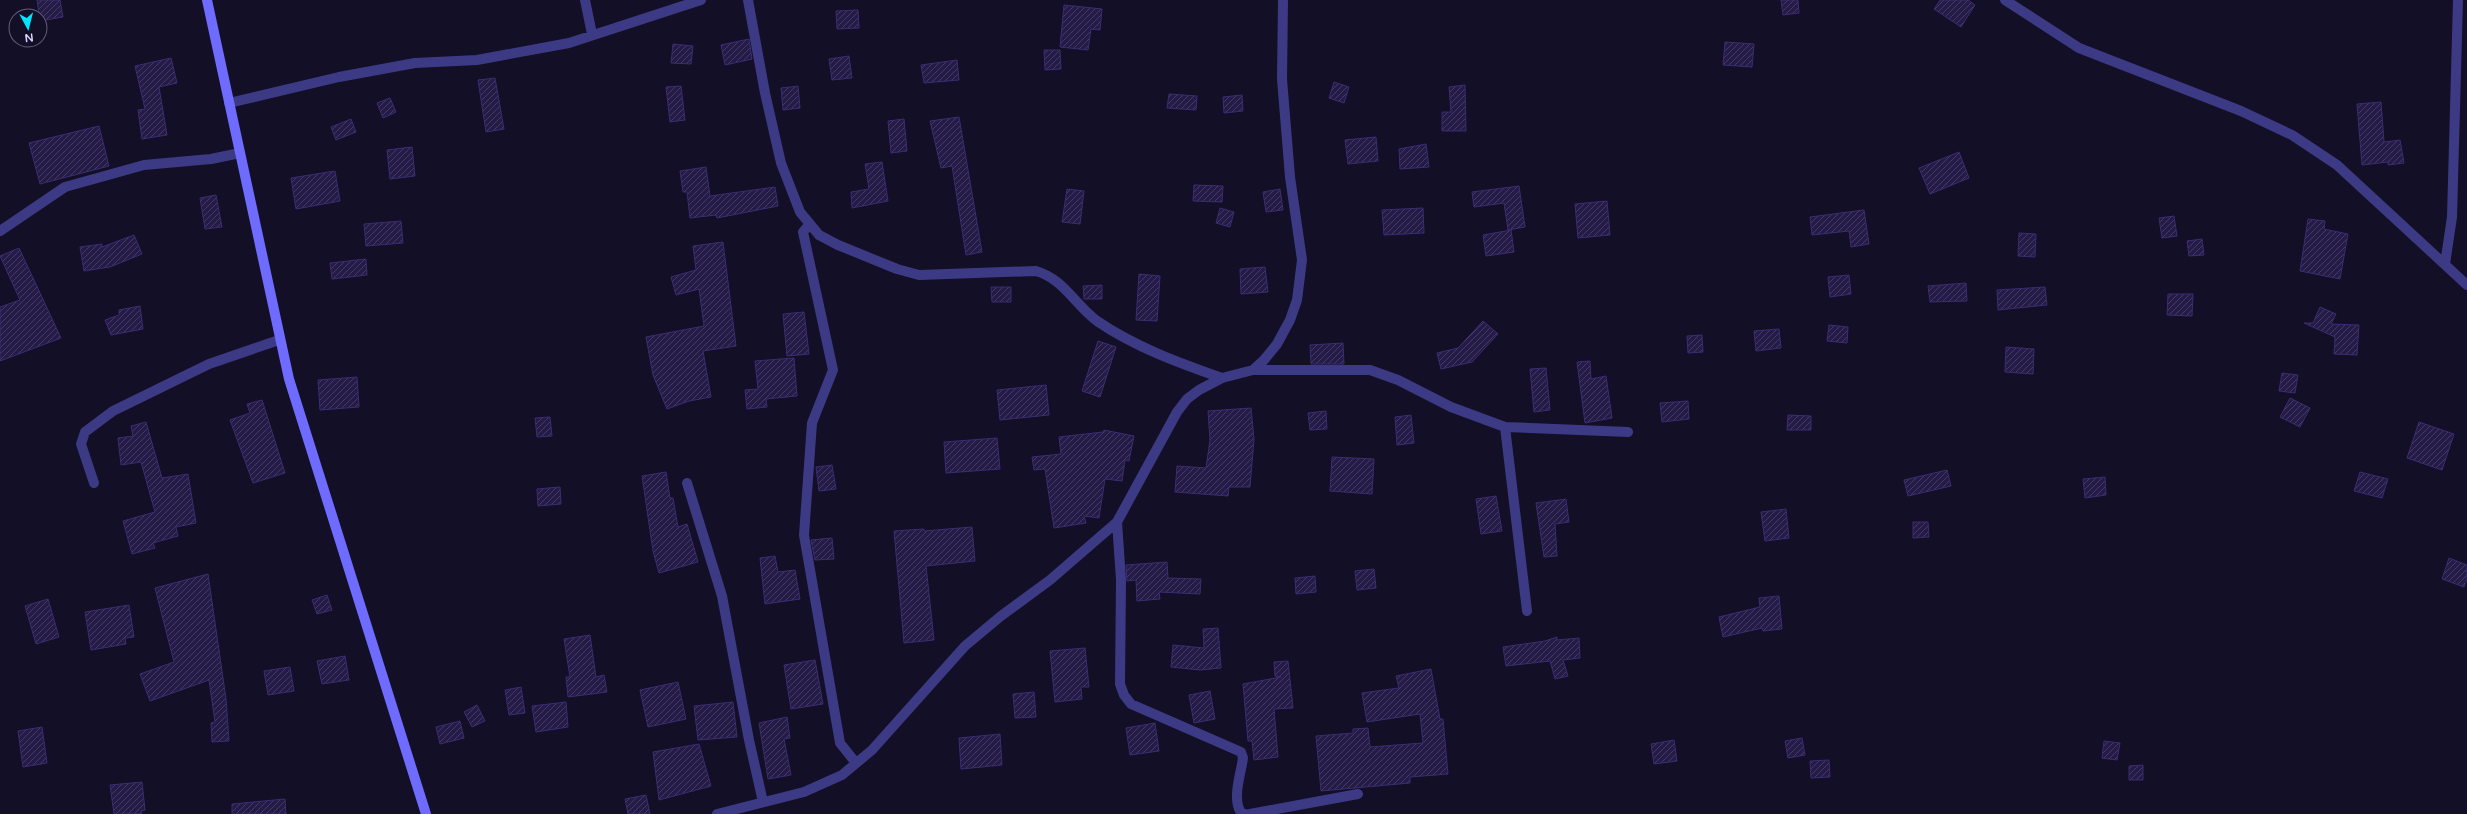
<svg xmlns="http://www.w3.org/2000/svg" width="2467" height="814" font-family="'Varela Round',sans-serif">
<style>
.building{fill:url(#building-hatch);stroke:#3b2d73}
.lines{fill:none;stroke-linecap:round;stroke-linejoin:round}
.minor{stroke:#3d3a85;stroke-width:10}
.secondary{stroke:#6f6bff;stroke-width:10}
</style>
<defs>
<pattern id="building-hatch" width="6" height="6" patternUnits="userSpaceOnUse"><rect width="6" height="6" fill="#241b47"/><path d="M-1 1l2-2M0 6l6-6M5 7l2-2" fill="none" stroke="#433b63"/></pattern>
</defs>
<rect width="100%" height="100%" fill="#130f26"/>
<path class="building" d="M 37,0 L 60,0 L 63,17 L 40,21 Z
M 1781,0 L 1798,0 L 1799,13 L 1783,15 Z
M 1940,0 L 1968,0 L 1975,5 L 1961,27 L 1934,9 Z
M 1064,5 L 1102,9 L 1100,30 L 1091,29 L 1088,50 L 1060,47 Z
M 858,10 L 859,28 L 837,29 L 836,11 Z
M 749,39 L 752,59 L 725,65 L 721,45 Z
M 1725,42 L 1754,44 L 1752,67 L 1723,65 Z
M 673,44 L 693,46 L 691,64 L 671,63 Z
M 1044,50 L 1060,50 L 1061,69 L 1045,70 Z
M 849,56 L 852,78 L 832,80 L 829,59 Z
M 171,58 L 177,83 L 159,87 L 167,135 L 142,139 L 138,110 L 145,109 L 135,66 Z
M 957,60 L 959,80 L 924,83 L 921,65 Z
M 495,78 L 504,129 L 486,132 L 478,80 Z
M 1334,82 L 1349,87 L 1344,103 L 1329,98 Z
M 1465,85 L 1466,131 L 1442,131 L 1442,112 L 1451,112 L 1449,87 Z
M 681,86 L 685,120 L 670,122 L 666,87 Z
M 798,86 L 800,108 L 783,110 L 781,88 Z
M 1169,94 L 1197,96 L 1196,110 L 1167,108 Z
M 1242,95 L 1243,111 L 1224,113 L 1223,97 Z
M 390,98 L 396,112 L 383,118 L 377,103 Z
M 2381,102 L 2384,142 L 2400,140 L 2404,163 L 2388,165 L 2388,162 L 2362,165 L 2357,104 Z
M 959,117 L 982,252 L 966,255 L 952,166 L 941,168 L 930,121 Z
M 351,119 L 356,132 L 336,140 L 331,127 Z
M 904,119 L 907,151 L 891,153 L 888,121 Z
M 99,126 L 109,166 L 40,184 L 29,143 Z
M 1376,137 L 1378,161 L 1348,164 L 1345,140 Z
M 1426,144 L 1429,167 L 1400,169 L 1399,149 Z
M 412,147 L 415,176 L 390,179 L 387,150 Z
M 1959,152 L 1969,178 L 1930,194 L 1919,168 Z
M 882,162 L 888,201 L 852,208 L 851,192 L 869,189 L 865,164 Z
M 706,167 L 710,196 L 775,187 L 778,206 L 717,218 L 716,215 L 690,218 L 687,192 L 683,192 L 680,171 Z
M 335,171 L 340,201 L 296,209 L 291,178 Z
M 1194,185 L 1223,186 L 1222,202 L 1193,201 Z
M 1519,186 L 1525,227 L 1508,230 L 1504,203 L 1474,207 L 1472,192 Z
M 1067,189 L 1084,191 L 1080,224 L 1062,222 Z
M 1280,189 L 1283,210 L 1266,212 L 1263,192 Z
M 216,195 L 222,227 L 205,229 L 200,198 Z
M 1607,201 L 1610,235 L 1578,238 L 1575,204 Z
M 1220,208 L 1234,212 L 1230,227 L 1216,223 Z
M 1423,208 L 1424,233 L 1384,235 L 1382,210 Z
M 1864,210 L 1869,244 L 1851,247 L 1849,231 L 1812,235 L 1810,217 Z
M 2174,216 L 2177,236 L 2162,238 L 2159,218 Z
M 2308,219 L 2325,221 L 2324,229 L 2348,234 L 2340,279 L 2300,271 Z
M 401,221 L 403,243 L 366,246 L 364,224 Z
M 1511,230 L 1514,252 L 1486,256 L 1483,235 Z
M 2019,233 L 2036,234 L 2035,257 L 2018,256 Z
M 134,235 L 142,254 L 110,267 L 84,271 L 80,247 L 102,244 L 102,247 Z
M 2202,239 L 2204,255 L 2189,256 L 2187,241 Z
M 723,242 L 736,346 L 703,351 L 711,397 L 689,401 L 667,409 L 653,375 L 646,337 L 704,326 L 699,289 L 676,295 L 671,277 L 696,270 L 693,246 Z
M 19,248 L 61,338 L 0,361 L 0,307 L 20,300 L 0,256 Z
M 366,259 L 367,275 L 332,279 L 330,263 Z
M 1265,267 L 1268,292 L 1241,294 L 1240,269 Z
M 1139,274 L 1160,276 L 1157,321 L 1136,320 Z
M 1849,275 L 1851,294 L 1830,297 L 1828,277 Z
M 1966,283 L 1967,301 L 1930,302 L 1928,286 Z
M 1102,285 L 1102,299 L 1084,299 L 1083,286 Z
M 991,287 L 1011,287 L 1011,302 L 992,302 Z
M 2045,287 L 2047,305 L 1998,310 L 1997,290 Z
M 2168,294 L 2193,294 L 2192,316 L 2167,315 Z
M 140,306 L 143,329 L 111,335 L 105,320 L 119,315 L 119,310 Z
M 2320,307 L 2336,314 L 2331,324 L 2359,325 L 2357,355 L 2334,354 L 2335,337 L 2304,323 L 2313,323 Z
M 804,312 L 809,354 L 787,356 L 783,314 Z
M 1483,321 L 1498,334 L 1472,362 L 1441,369 L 1437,353 L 1458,348 Z
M 1829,325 L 1848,327 L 1847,343 L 1827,341 Z
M 1779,329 L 1781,348 L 1756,351 L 1754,331 Z
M 1702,335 L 1703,352 L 1688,353 L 1687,336 Z
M 1098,341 L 1116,347 L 1100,397 L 1082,391 Z
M 1343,343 L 1344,364 L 1311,364 L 1310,345 Z
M 2006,347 L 2034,349 L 2033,374 L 2005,372 Z
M 794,358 L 797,396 L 766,399 L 767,407 L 747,409 L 745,390 L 758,389 L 755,361 Z
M 1590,361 L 1591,379 L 1606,376 L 1612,418 L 1585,423 L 1577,362 Z
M 1546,368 L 1550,410 L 1534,412 L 1530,369 Z
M 2282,373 L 2298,375 L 2295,393 L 2279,391 Z
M 357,377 L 359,407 L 320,410 L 318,380 Z
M 1046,385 L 1049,415 L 1000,420 L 997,390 Z
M 2290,398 L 2310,408 L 2300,427 L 2280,417 Z
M 262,400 L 285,473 L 253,483 L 230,420 L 250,413 L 247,404 Z
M 1688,401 L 1689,419 L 1662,422 L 1660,403 Z
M 1251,408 L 1254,439 L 1250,487 L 1229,487 L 1228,496 L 1175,492 L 1177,466 L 1206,468 L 1210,440 L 1208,411 Z
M 1326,411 L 1327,429 L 1310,430 L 1308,413 Z
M 1411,415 L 1414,443 L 1397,445 L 1395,417 Z
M 1788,415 L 1811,416 L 1811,430 L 1787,430 Z
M 550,417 L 552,436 L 537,437 L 535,418 Z
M 146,422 L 162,478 L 188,474 L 196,523 L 176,527 L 178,536 L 153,543 L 155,548 L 132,554 L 123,521 L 155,512 L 141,462 L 121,465 L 118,438 L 133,436 L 131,426 Z
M 2419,422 L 2454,434 L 2442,470 L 2407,458 Z
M 1104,430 L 1134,436 L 1129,461 L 1125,460 L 1122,481 L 1105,479 L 1099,518 L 1084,516 L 1086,523 L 1054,528 L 1045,469 L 1034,470 L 1032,457 L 1061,454 L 1059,437 L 1103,432 Z
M 997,438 L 1000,469 L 946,473 L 944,442 Z
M 1332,457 L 1374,459 L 1372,494 L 1330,491 Z
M 832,465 L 836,489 L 819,491 L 816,467 Z
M 1947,470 L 1951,486 L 1908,496 L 1904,480 Z
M 666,472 L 670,498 L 673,498 L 678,527 L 687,524 L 698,562 L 659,573 L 653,551 L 642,476 Z
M 2360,472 L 2388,479 L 2382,498 L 2354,491 Z
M 2105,477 L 2106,495 L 2085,498 L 2083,479 Z
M 560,487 L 561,504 L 538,506 L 537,489 Z
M 1496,496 L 1502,531 L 1481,534 L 1476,499 Z
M 1566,499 L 1569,522 L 1555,524 L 1557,556 L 1544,557 L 1536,503 Z
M 1786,509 L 1789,538 L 1765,541 L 1761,512 Z
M 1913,522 L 1928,522 L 1929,537 L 1913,538 Z
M 972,527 L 975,561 L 926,566 L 934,640 L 904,643 L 894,531 L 924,529 L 924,531 Z
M 832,538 L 834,559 L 815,560 L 811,540 Z
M 775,556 L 778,572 L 795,570 L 800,599 L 765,604 L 760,558 Z
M 2449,558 L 2467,565 L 2467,578 L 2464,587 L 2442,579 Z
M 1167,562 L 1168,578 L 1201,579 L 1200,594 L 1159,592 L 1160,599 L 1137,601 L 1136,580 L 1127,581 L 1126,565 Z
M 1374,569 L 1376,588 L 1357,590 L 1355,571 Z
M 208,574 L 226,699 L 229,741 L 212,742 L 211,723 L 215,722 L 209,680 L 150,701 L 140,674 L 174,662 L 155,588 Z
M 1315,576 L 1316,592 L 1296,594 L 1295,578 Z
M 327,595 L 332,610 L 317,614 L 312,600 Z
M 1779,596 L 1782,629 L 1763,631 L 1762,628 L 1723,637 L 1719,617 L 1760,607 L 1759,598 Z
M 48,599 L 59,637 L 36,644 L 25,606 Z
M 129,605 L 134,637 L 125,638 L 126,644 L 91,650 L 85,612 Z
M 1218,628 L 1221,668 L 1200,670 L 1171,667 L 1173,645 L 1204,648 L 1203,629 Z
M 590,635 L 596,677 L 604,675 L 607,692 L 568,697 L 566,677 L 570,677 L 564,639 Z
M 1557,637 L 1557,640 L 1579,638 L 1580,658 L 1563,660 L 1568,676 L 1555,679 L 1550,661 L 1506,666 L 1503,647 L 1545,641 Z
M 1085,648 L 1089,687 L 1081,687 L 1082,699 L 1055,702 L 1050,651 Z
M 345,656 L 349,680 L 322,684 L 317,661 Z
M 815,660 L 823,704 L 791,709 L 784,665 Z
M 1288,661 L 1293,708 L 1274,709 L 1278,757 L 1254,760 L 1252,741 L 1248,741 L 1243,684 L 1281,677 L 1275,676 L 1274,662 Z
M 290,667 L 294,691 L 268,695 L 264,671 Z
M 1431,669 L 1440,719 L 1443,719 L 1448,774 L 1410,777 L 1410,783 L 1321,791 L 1316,736 L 1353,733 L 1353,729 L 1368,728 L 1370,747 L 1423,743 L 1420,714 L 1367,722 L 1362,693 L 1399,688 L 1396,676 Z
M 678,682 L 686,719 L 648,727 L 640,690 Z
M 521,687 L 525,713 L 509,715 L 505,690 Z
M 1210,691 L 1215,719 L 1194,723 L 1189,695 Z
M 1034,692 L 1036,717 L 1015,718 L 1013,694 Z
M 566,702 L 568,727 L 536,732 L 532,706 Z
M 733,702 L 737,737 L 698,740 L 694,706 Z
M 477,705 L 485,721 L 472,727 L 464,712 Z
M 787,717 L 790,738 L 784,739 L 791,775 L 768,779 L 759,723 Z
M 460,721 L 464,738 L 440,744 L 436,727 Z
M 1155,723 L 1159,751 L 1130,755 L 1126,728 Z
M 42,727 L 47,763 L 23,767 L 18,731 Z
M 1000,734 L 1002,765 L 961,769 L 959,738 Z
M 1802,738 L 1805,755 L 1788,758 L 1785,741 Z
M 1674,740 L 1677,761 L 1654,764 L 1651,744 Z
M 2104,741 L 2120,743 L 2117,760 L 2102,758 Z
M 699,744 L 711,786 L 659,800 L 653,752 Z
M 1829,760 L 1830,777 L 1811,778 L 1810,761 Z
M 2143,765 L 2143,780 L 2129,780 L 2129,766 Z
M 142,782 L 145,810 L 141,811 L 142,814 L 114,814 L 110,785 Z
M 646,795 L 650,814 L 628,814 L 625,799 Z
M 285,799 L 286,814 L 232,814 L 232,804 Z"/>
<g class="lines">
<path class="minor" d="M 585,0 L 592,34
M 748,0 L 765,93 L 781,163 L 800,212 L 819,235 L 838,245 L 897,269 L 919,275 L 1036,271 C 1064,279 1075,305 1097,321 C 1135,347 1179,363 1222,378
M 2005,0 L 2079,48 L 2241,111 L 2292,135 L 2337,165 L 2467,285
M 229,103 L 339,77 L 415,63 L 477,60 L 569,43 L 701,0
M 809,225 L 803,232 L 833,370 L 812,423 L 804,535 L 840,743 L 856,763
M 0,231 L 65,187 L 144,165 L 211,159 L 240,153
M 2445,264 L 2452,217 L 2458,0
M 1253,370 L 1370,370 L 1398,380 L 1451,407 L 1505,427 L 1628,432
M 1505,427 L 1527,611
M 94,483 L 81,444 L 85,432 L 113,411 L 209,364 L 279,340
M 687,483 L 722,596 L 749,740 L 763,802
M 1117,522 L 1121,580 L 1120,684 L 1124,695 L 1131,704 L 1241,752 L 1243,758 C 1241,774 1231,800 1242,814 L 1245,814
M 717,814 L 804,792 L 842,775 L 872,750 L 965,646 L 1001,616 L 1050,580 L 1117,522 L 1177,412 L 1187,399 L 1199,390 L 1222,378 L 1253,370 L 1264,360 L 1277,344 L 1290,320 L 1297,300 L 1302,260 L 1290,177 L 1282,79 L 1283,0
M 1250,814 L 1358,794"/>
<path class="secondary" d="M 207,0 L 289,379 L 426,814"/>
</g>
<g transform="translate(28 28) rotate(173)"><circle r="19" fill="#130f26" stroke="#625e7d"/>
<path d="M0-3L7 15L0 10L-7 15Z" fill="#00e5ff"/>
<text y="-6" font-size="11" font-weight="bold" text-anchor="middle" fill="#d9d4ff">N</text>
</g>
</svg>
